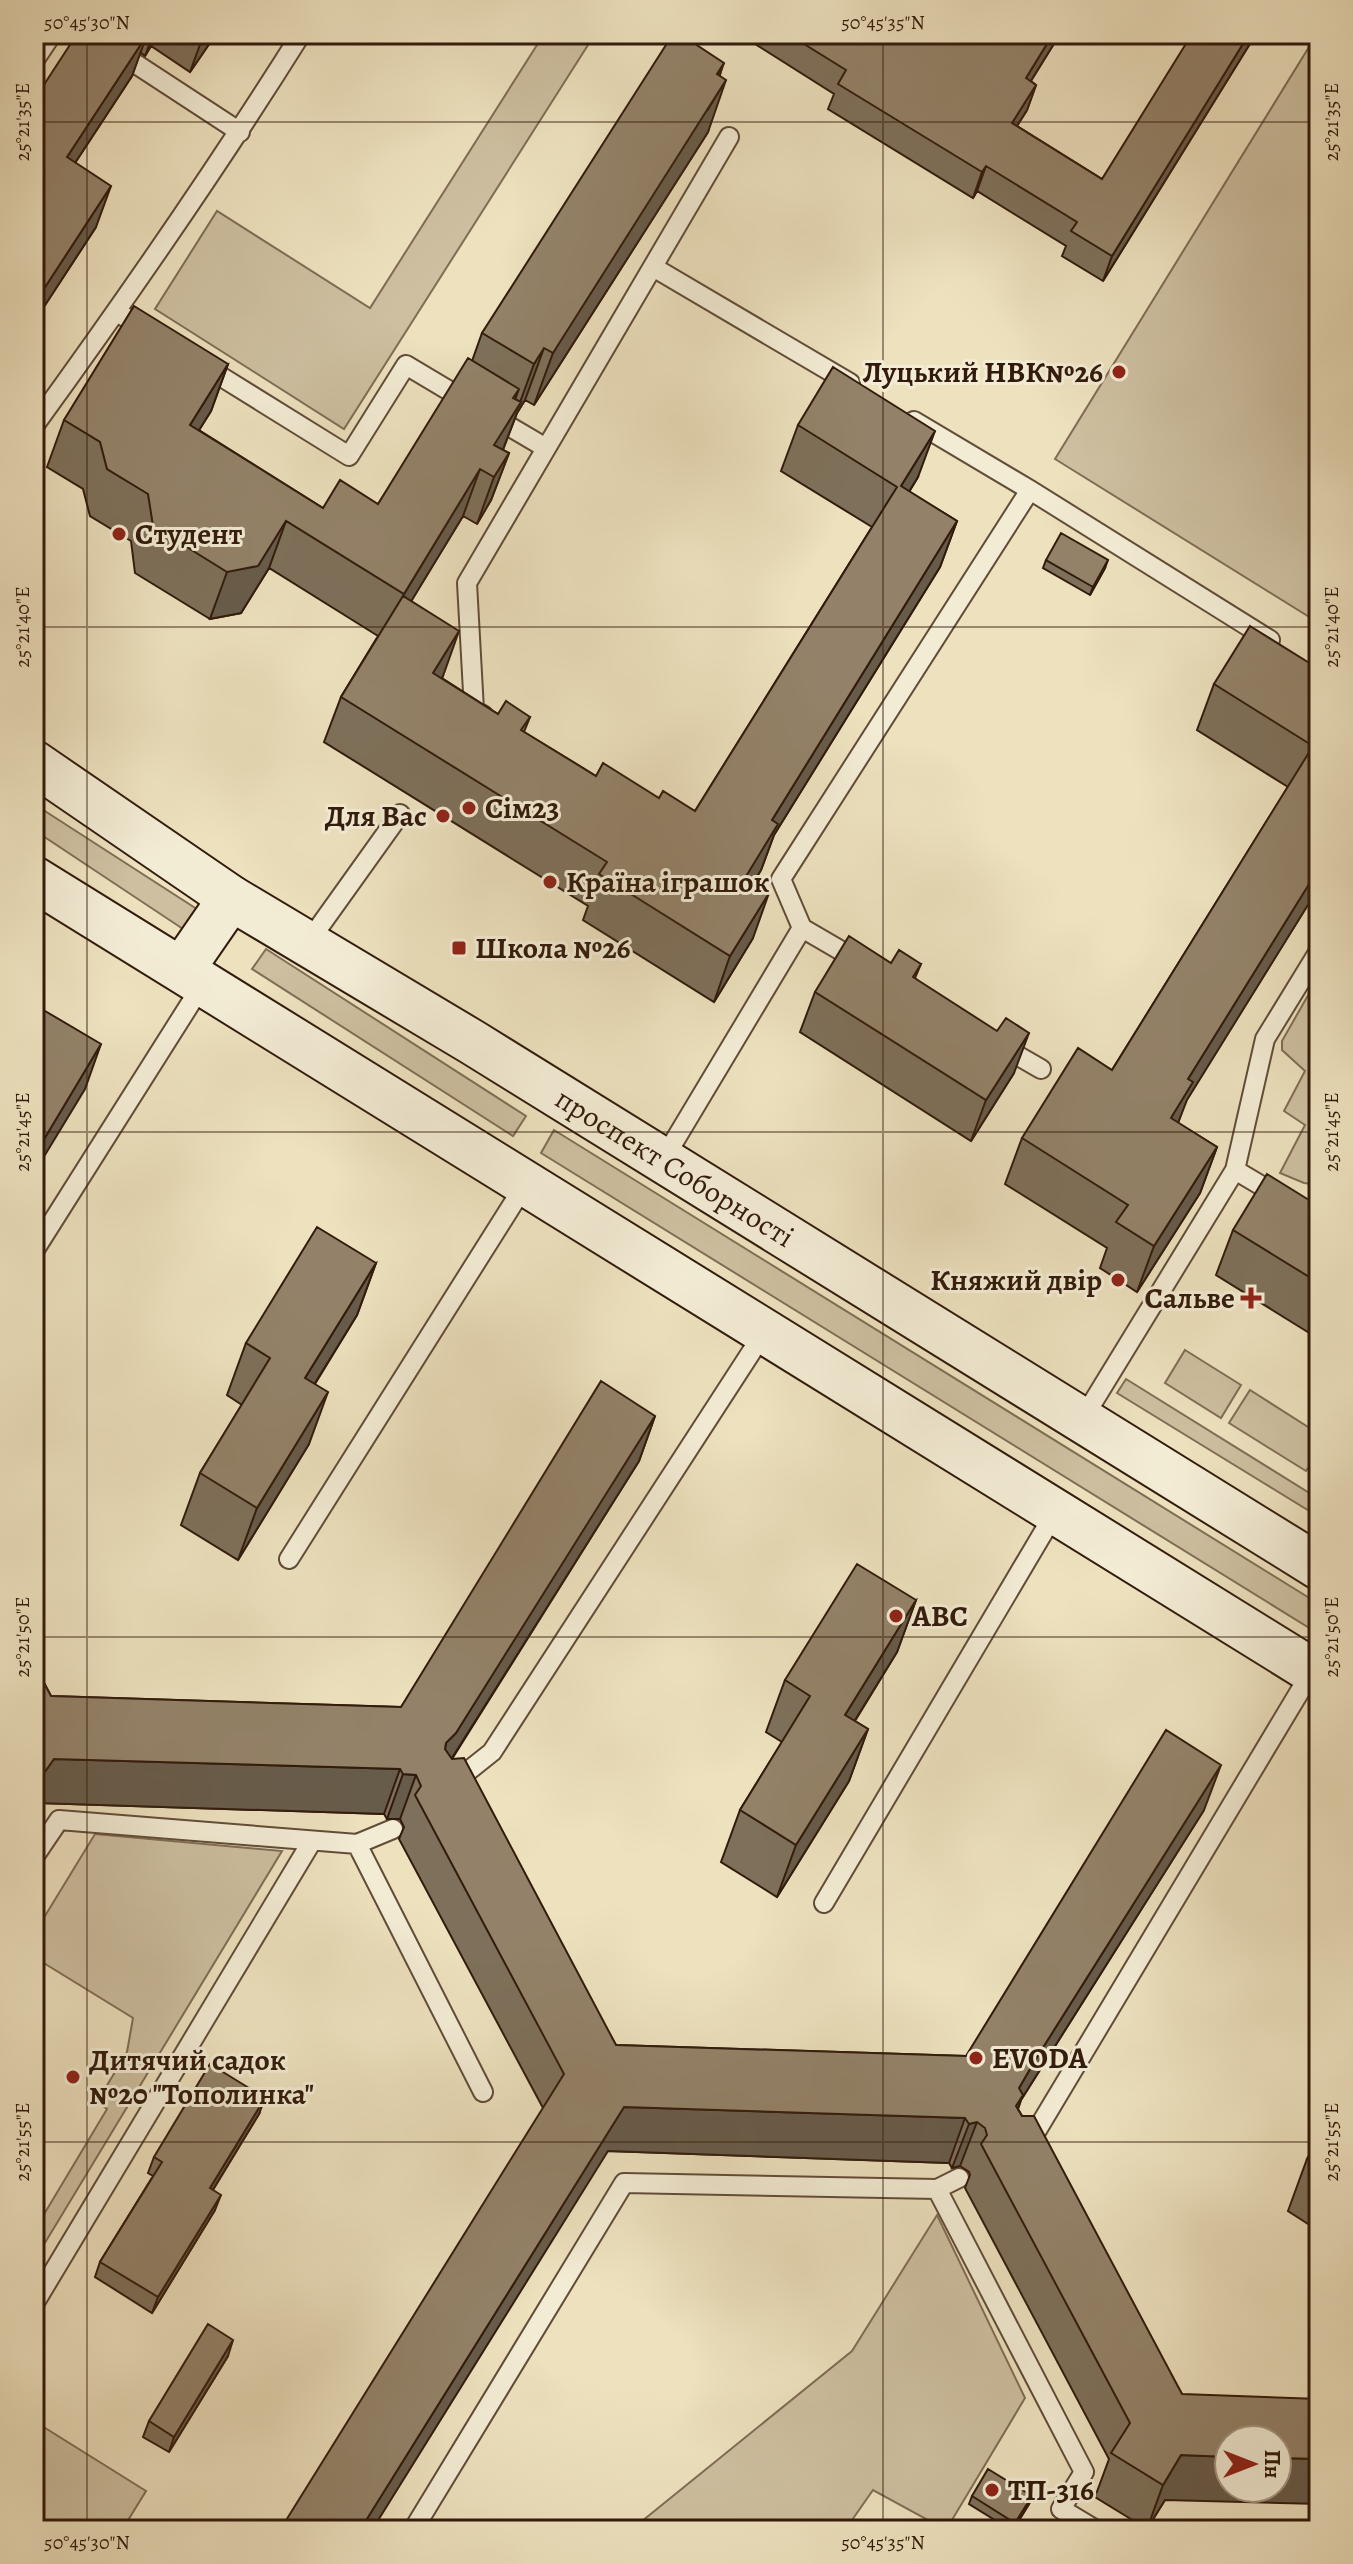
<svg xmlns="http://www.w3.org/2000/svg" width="1353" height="2564" font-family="Alegreya,serif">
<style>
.green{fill:#cdbfa0;stroke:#806d56;stroke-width:2}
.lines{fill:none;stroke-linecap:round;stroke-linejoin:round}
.service-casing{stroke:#614c38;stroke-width:22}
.secondary-casing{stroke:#321b0c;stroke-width:48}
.service{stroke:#f3ecd5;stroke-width:18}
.secondary{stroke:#f3ecd5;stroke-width:44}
.wall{fill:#7e705a;stroke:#321b0c;stroke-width:2}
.shaded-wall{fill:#675b4a;stroke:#321b0c;stroke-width:2}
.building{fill:#938269;stroke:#321b0c;stroke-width:2}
.ticks{fill:none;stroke:#321b0c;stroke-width:2;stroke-opacity:0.45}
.poi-dot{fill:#8f2418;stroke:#f3ecd5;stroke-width:3}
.labels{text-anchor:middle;stroke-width:6;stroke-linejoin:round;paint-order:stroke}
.poi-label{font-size:30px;font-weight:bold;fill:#321b0c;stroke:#f3ecd5;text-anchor:start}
.street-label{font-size:30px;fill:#321b0c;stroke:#f3ecd5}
.neatline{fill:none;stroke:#321b0c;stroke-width:3}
.ticks-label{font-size:20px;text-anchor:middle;fill:#321b0c}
</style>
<rect width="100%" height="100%" fill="#ede1be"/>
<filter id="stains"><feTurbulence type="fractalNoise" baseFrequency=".0025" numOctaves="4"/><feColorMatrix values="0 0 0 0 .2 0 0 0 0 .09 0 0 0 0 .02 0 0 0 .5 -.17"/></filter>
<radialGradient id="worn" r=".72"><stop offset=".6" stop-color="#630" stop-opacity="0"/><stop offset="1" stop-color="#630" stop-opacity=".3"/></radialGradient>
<path class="green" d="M 544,34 L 595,34 L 344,429 L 155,309 L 217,211 L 370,308 Z
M 1317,34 L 1319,34 L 1319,623 L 1055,459 Z
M 34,804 L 203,913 L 189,933 L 34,830 Z
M 266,949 L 526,1116 L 513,1136 L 252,969 Z
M 1319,976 L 1319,1185 L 1304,1183 L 1280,1173 L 1305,1125 L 1284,1111 L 1305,1071 L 1282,1050 L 1282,1041 Z
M 554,1130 L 1319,1604 L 1319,1634 L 541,1153 Z
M 1185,1350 L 1241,1385 L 1221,1418 L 1165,1383 Z
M 1126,1379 L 1319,1499 L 1319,1517 L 1117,1393 Z
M 1250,1390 L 1319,1434 L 1319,1452 L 1306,1471 L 1229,1423 Z
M 95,1834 L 282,1851 L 34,2261 L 34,2231 L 107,2109 L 97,2102 L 127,2052 L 133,2018 L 34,1957 L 34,1928 L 37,1929 Z
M 937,2215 L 1025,2398 L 946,2530 L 873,2490 L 845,2530 L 631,2530 L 852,2351 Z
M 34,2421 L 146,2491 L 122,2530 L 34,2530 Z"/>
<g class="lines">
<defs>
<path id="service" d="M 90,34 L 240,132
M 34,61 L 52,34
M 653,267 L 850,383
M 117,312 L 148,331
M 204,366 L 349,456 L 406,365 L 468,402
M 490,415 L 546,448
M 914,421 L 1030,490 L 1270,640
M 34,426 C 127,298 217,168 301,34
M 483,715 L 474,710 L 467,583 L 729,137
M 802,928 L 862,963
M 307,944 L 400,814
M 1001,1046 L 1041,1069
M 663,1160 L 802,928 L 781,879 L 1030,490
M 1235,1170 L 1319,1220
M 34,1251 L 204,982
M 1082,1420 L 1235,1170 L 1265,1039 L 1319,951
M 289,1559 L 526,1183
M 453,1783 L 492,1752 L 765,1331
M 357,1844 L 393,1829
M 34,1857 L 59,1820 L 357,1844 L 483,2092
M 824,1903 L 1056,1511
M 1025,2143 L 1031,2140 L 1312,1671
M 937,2189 L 1084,2472 L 1061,2509 L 1096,2530
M 34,2304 L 312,1841
M 413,2530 L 624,2183 L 937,2189 L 959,2178"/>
<g id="secondary">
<path id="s1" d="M 34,763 L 231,898 L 472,1042 L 1319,1567"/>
<path d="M 34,879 L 1319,1675"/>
<path d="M 182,969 L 231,898"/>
</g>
</defs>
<use href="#service" class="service-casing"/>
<use href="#secondary" class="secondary-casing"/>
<use href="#service" class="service"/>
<use href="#secondary" class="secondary"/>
</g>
<path class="wall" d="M 77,34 L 216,34 L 190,72 L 151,46 L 145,56 L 140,52 L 132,76 L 75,163 L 96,227 L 34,322 Z
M 755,34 L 1060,34 L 1031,81 L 1036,85 L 1027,110 L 1017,126 L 1102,179 L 1256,34 L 1103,281 L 1062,256 L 1066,246 L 977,191 L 973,198 L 828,109 L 834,94 L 752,42 Z
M 720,75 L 708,132 L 534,405 L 525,400 L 517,413 L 503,450 L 509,453 L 491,500 L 477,524 L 463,516 L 411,601 L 443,676 L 442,678 L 498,714 L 530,717 L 524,732 L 596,776 L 695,811 L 872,527 L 781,471 L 798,425 L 918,477 L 909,492 L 957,521 L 940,567 L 774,835 L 761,870 L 753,883 L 753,938 L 714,1002 L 583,920 L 588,906 L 324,742 L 341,697 L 378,636 L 269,568 L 241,613 L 210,619 L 135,573 L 131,541 L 90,516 L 83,489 L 47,467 L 64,420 L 228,364 L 211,411 L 199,430 L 323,508 L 378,504 L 472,361 L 482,333 Z
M 1046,560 L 1105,568 L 1090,595 L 1043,568 Z
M 1319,669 L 1319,887 L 1186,1100 L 1178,1123 L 1217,1147 L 1200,1193 L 1137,1292 L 1100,1268 L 1107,1248 L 1005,1184 L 1022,1138 L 1112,1070 L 1288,787 L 1197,730 L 1214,684 Z
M 891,963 L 921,964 L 915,978 L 1014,1073 L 971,1141 L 800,1032 L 815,992 Z
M 1319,1189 L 1319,1339 L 1216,1275 L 1233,1230 L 1309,1200 Z
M 376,1263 L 357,1315 L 315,1384 L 309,1444 L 238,1560 L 181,1525 L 200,1473 L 242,1405 L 227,1395 L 246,1343 Z
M 655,1416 L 639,1461 L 452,1759 L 616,2045 L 966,2056 L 1204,1810 L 1021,2100 L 1018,2109 L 1182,2394 L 1165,2500 L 1147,2529 L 1095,2497 L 1109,2459 L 965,2188 L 970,2175 L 969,2172 L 960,2166 L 952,2168 L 949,2163 L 608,2151 L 543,2108 L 399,1839 L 404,1827 L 400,1819 L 387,1819 L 384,1814 L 38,1803 L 34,1809 L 34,1664 L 51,1696 L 401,1707 Z
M 916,1600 L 897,1652 L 855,1721 L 868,1729 L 849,1781 L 777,1897 L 721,1862 L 740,1810 L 782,1742 L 766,1732 L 785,1680 Z
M 259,2114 L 213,2190 L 215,2210 L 152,2313 L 95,2277 L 100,2262 L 153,2176 L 148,2173 L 154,2157 Z
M 1319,2139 L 1319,2231 L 1288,2211 L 1307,2159 Z
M 228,2356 L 169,2452 L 143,2437 L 149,2421 Z
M 972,2496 L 1029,2504 L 1013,2530 L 1011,2530 L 969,2504 Z"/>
<path class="shaded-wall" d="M 153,34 L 156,34 L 151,46 L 145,56 Z
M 206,34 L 216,34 L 190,72 L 201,42 Z
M 1053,34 L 1060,34 L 1017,103 L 1026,78 Z
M 1249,34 L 1256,34 L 1103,281 L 1112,256 Z
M 147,35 L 132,76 L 52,198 L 67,157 Z
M 724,63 L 707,111 L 726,80 L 708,132 L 534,405 L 553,353 Z
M 1036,85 L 1027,110 L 1003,148 L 1012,123 Z
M 986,166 L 977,191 L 973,198 L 982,172 Z
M 111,186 L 96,227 L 34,322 L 34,304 Z
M 544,348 L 525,400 L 517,413 L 503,449 L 488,474 L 494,445 L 513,398 L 519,389 L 505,427 L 519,405 L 534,364 Z
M 228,364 L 211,411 L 173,472 L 190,425 Z
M 935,431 L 918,477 L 884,532 L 901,486 Z
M 509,453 L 491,500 L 477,524 L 494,477 Z
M 480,469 L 463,516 L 387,641 L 404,594 Z
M 286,521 L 269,568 L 241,613 L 210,619 L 227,572 Z
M 957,521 L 940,567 L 774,835 L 761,870 L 728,923 L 745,878 L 772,820 Z
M 1108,560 L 1105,568 L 1090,595 L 1093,587 Z
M 459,631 L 443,676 L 416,718 L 433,673 Z
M 1319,868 L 1319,887 L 1187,1100 L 1176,1128 L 1171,1118 L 1188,1079 Z
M 769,893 L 753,938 L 714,1002 L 730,956 Z
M 1029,1033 L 1014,1073 L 971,1141 L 986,1100 Z
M 101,1044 L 85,1089 L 34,1173 L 34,1156 Z
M 1217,1147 L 1200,1193 L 1137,1292 L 1154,1246 Z
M 376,1263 L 357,1315 L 286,1430 L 305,1378 Z
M 328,1392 L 309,1444 L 238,1560 L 257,1508 Z
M 655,1416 L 639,1461 L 440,1777 L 446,1743 Z
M 916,1600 L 897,1652 L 826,1767 L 845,1715 Z
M 868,1729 L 849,1781 L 777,1897 L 796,1845 Z
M 54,1759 L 400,1769 L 384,1814 L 38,1803 L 34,1809 L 34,1787 Z
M 1221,1765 L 1204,1810 L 1021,2100 L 1007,2139 L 1019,2088 L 1037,2057 Z
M 403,1774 L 416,1775 L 400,1819 L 387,1819 Z
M 265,2098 L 259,2114 L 204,2204 L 210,2188 Z
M 624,2107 L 965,2118 L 949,2163 L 608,2151 L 372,2530 L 360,2530 Z
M 977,2122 L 960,2166 L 952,2168 L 969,2124 Z
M 221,2195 L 215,2210 L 152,2313 L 158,2297 Z
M 233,2340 L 228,2356 L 169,2452 L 174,2437 Z
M 1181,2455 L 1229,2457 L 1229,2488 L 1277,2488 L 1277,2458 L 1319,2459 L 1319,2504 L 1165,2500 L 1147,2529 L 1163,2485 Z
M 1032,2496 L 1029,2504 L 1013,2530 L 1015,2523 Z"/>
<path class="building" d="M 77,34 L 147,35 L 67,157 L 111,186 L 34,304 L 34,100 Z
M 189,34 L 206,34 L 201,42 Z
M 673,34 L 680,34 L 724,63 L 717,74 L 726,80 L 553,353 L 544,348 L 534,364 L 482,333 Z
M 788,34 L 1053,34 L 1026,78 L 1036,85 L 1012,123 L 1102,179 L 1192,34 L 1249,34 L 1112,256 L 1071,231 L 1077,222 L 986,166 L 982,172 L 838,84 L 846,70 Z
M 134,306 L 228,364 L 190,425 L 323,508 L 340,480 L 378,504 L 468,358 L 519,389 L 513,398 L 521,402 L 494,445 L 509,453 L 494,477 L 480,469 L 404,594 L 286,521 L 258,566 L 227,572 L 153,526 L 148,494 L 107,469 L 100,442 L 64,420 Z
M 833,367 L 935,431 L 901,486 L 957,521 L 772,820 L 778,824 L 745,878 L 769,893 L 730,956 L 599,874 L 607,862 L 341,697 L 403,596 L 459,631 L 433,673 L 498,714 L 506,701 L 530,717 L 521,730 L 596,776 L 603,763 L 659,798 L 663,791 L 695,811 L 897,487 L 798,425 Z
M 1061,533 L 1108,560 L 1093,587 L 1046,560 Z
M 1250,626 L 1319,669 L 1319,742 L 1317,745 L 1319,745 L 1319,868 L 1188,1079 L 1193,1082 L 1171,1118 L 1217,1147 L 1154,1246 L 1116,1222 L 1128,1205 L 1022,1138 L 1078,1048 L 1112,1070 L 1313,746 L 1214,684 Z
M 849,936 L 891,963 L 899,950 L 921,964 L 913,977 L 997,1031 L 1006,1018 L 1029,1033 L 986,1100 L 815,992 Z
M 40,1008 L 101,1044 L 34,1156 L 34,1017 Z
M 1267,1174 L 1309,1200 L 1317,1188 L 1319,1189 L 1319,1283 L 1233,1230 Z
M 317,1227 L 376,1263 L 305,1378 L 328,1392 L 257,1508 L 200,1473 L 270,1358 L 246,1343 Z
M 601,1381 L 655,1416 L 456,1733 L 446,1743 L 445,1749 L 452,1759 L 464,1758 L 616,2045 L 966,2056 L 1166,1730 L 1221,1765 L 1037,2057 L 1019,2088 L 1023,2095 L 1016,2106 L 1022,2116 L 1034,2116 L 1182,2394 L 1319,2399 L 1319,2459 L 1277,2458 L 1277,2440 L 1229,2440 L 1229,2457 L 1181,2455 L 1163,2485 L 1111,2453 L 1130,2423 L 981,2144 L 987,2135 L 985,2128 L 977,2122 L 969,2124 L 965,2118 L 624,2107 L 360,2530 L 280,2530 L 564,2074 L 415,1795 L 421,1786 L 416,1775 L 403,1774 L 400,1769 L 54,1759 L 34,1787 L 34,1664 L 51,1696 L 401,1707 Z
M 857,1564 L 916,1600 L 845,1715 L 868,1729 L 796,1845 L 740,1810 L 810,1696 L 785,1680 Z
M 210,2064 L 265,2098 L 210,2188 L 221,2195 L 158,2297 L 100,2262 L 162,2162 L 154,2157 Z
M 1319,2139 L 1319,2167 L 1307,2159 Z
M 208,2324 L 233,2340 L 174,2437 L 149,2421 Z
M 988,2469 L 1032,2496 L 1015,2523 L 972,2496 Z"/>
<path class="ticks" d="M 87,34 L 87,2530M 883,34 L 883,2530M 34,122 L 1319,122M 34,627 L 1319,627M 34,1132 L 1319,1132M 34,1637 L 1319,1637M 34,2142 L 1319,2142"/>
<g class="poi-dot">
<circle cx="1119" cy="372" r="8"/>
<circle cx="119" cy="534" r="8"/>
<circle cx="469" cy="808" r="8"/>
<circle cx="443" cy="816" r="8"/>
<circle cx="550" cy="882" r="8"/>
<rect x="451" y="940" width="16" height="16" rx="4"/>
<circle cx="1118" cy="1280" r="8"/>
<path d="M1247 1286h8v8h8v8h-8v8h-8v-8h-8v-8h8z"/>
<circle cx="896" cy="1616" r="8"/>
<circle cx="976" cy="2058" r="8"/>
<circle cx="73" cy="2077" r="8"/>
<circle cx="992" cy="2490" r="8"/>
</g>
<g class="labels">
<g class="poi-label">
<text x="1103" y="382" text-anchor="end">Луцький НВК№26</text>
<text x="135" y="544">Студент</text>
<text x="485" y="818">Сім23</text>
<text x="427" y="826" text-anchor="end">Для Вас</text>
<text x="566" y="892">Країна іграшок</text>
<text x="475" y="958">Школа №26</text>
<text x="1102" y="1290" text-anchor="end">Княжий двір</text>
<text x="1235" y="1308" text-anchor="end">Сальве</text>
<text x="912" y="1626">АВС</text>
<text x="992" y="2068">EVODA</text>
<text x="89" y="2070">Дитячий садок<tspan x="89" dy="34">№20 "Тополинка"</tspan></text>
<text x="1008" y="2500">ТП-316</text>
</g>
<g class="street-label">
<text dy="10" stroke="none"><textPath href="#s1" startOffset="758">проспект Соборності</textPath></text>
</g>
</g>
<rect width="1353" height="2564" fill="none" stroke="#ede1be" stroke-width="88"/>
<g transform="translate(1253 2464) rotate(90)"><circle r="38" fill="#f3ecd5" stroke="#a69885" stroke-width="2"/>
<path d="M0-6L14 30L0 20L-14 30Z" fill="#8f2418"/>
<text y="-12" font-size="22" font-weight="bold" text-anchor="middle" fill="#321b0c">Пн</text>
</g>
<rect x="44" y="44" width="1265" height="2476" class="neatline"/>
<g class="ticks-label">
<text x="87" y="29">50°45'30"N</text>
<text x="883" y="29">50°45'35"N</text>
<text transform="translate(1331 122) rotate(-90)" y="7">25°21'35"E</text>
<text transform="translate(22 122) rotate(-90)" y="7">25°21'35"E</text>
<text transform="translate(22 627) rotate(-90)" y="7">25°21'40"E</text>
<text transform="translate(1331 627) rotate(-90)" y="7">25°21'40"E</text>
<text transform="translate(1331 1132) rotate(-90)" y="7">25°21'45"E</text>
<text transform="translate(22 1132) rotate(-90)" y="7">25°21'45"E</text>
<text transform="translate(1331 1637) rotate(-90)" y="7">25°21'50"E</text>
<text transform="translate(22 1637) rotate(-90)" y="7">25°21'50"E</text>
<text transform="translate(1331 2142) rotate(-90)" y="7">25°21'55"E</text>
<text transform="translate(22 2142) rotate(-90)" y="7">25°21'55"E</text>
<text x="87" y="2549">50°45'30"N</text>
<text x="883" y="2549">50°45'35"N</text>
</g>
<rect width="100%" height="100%" filter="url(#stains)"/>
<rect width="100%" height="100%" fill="url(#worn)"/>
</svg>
